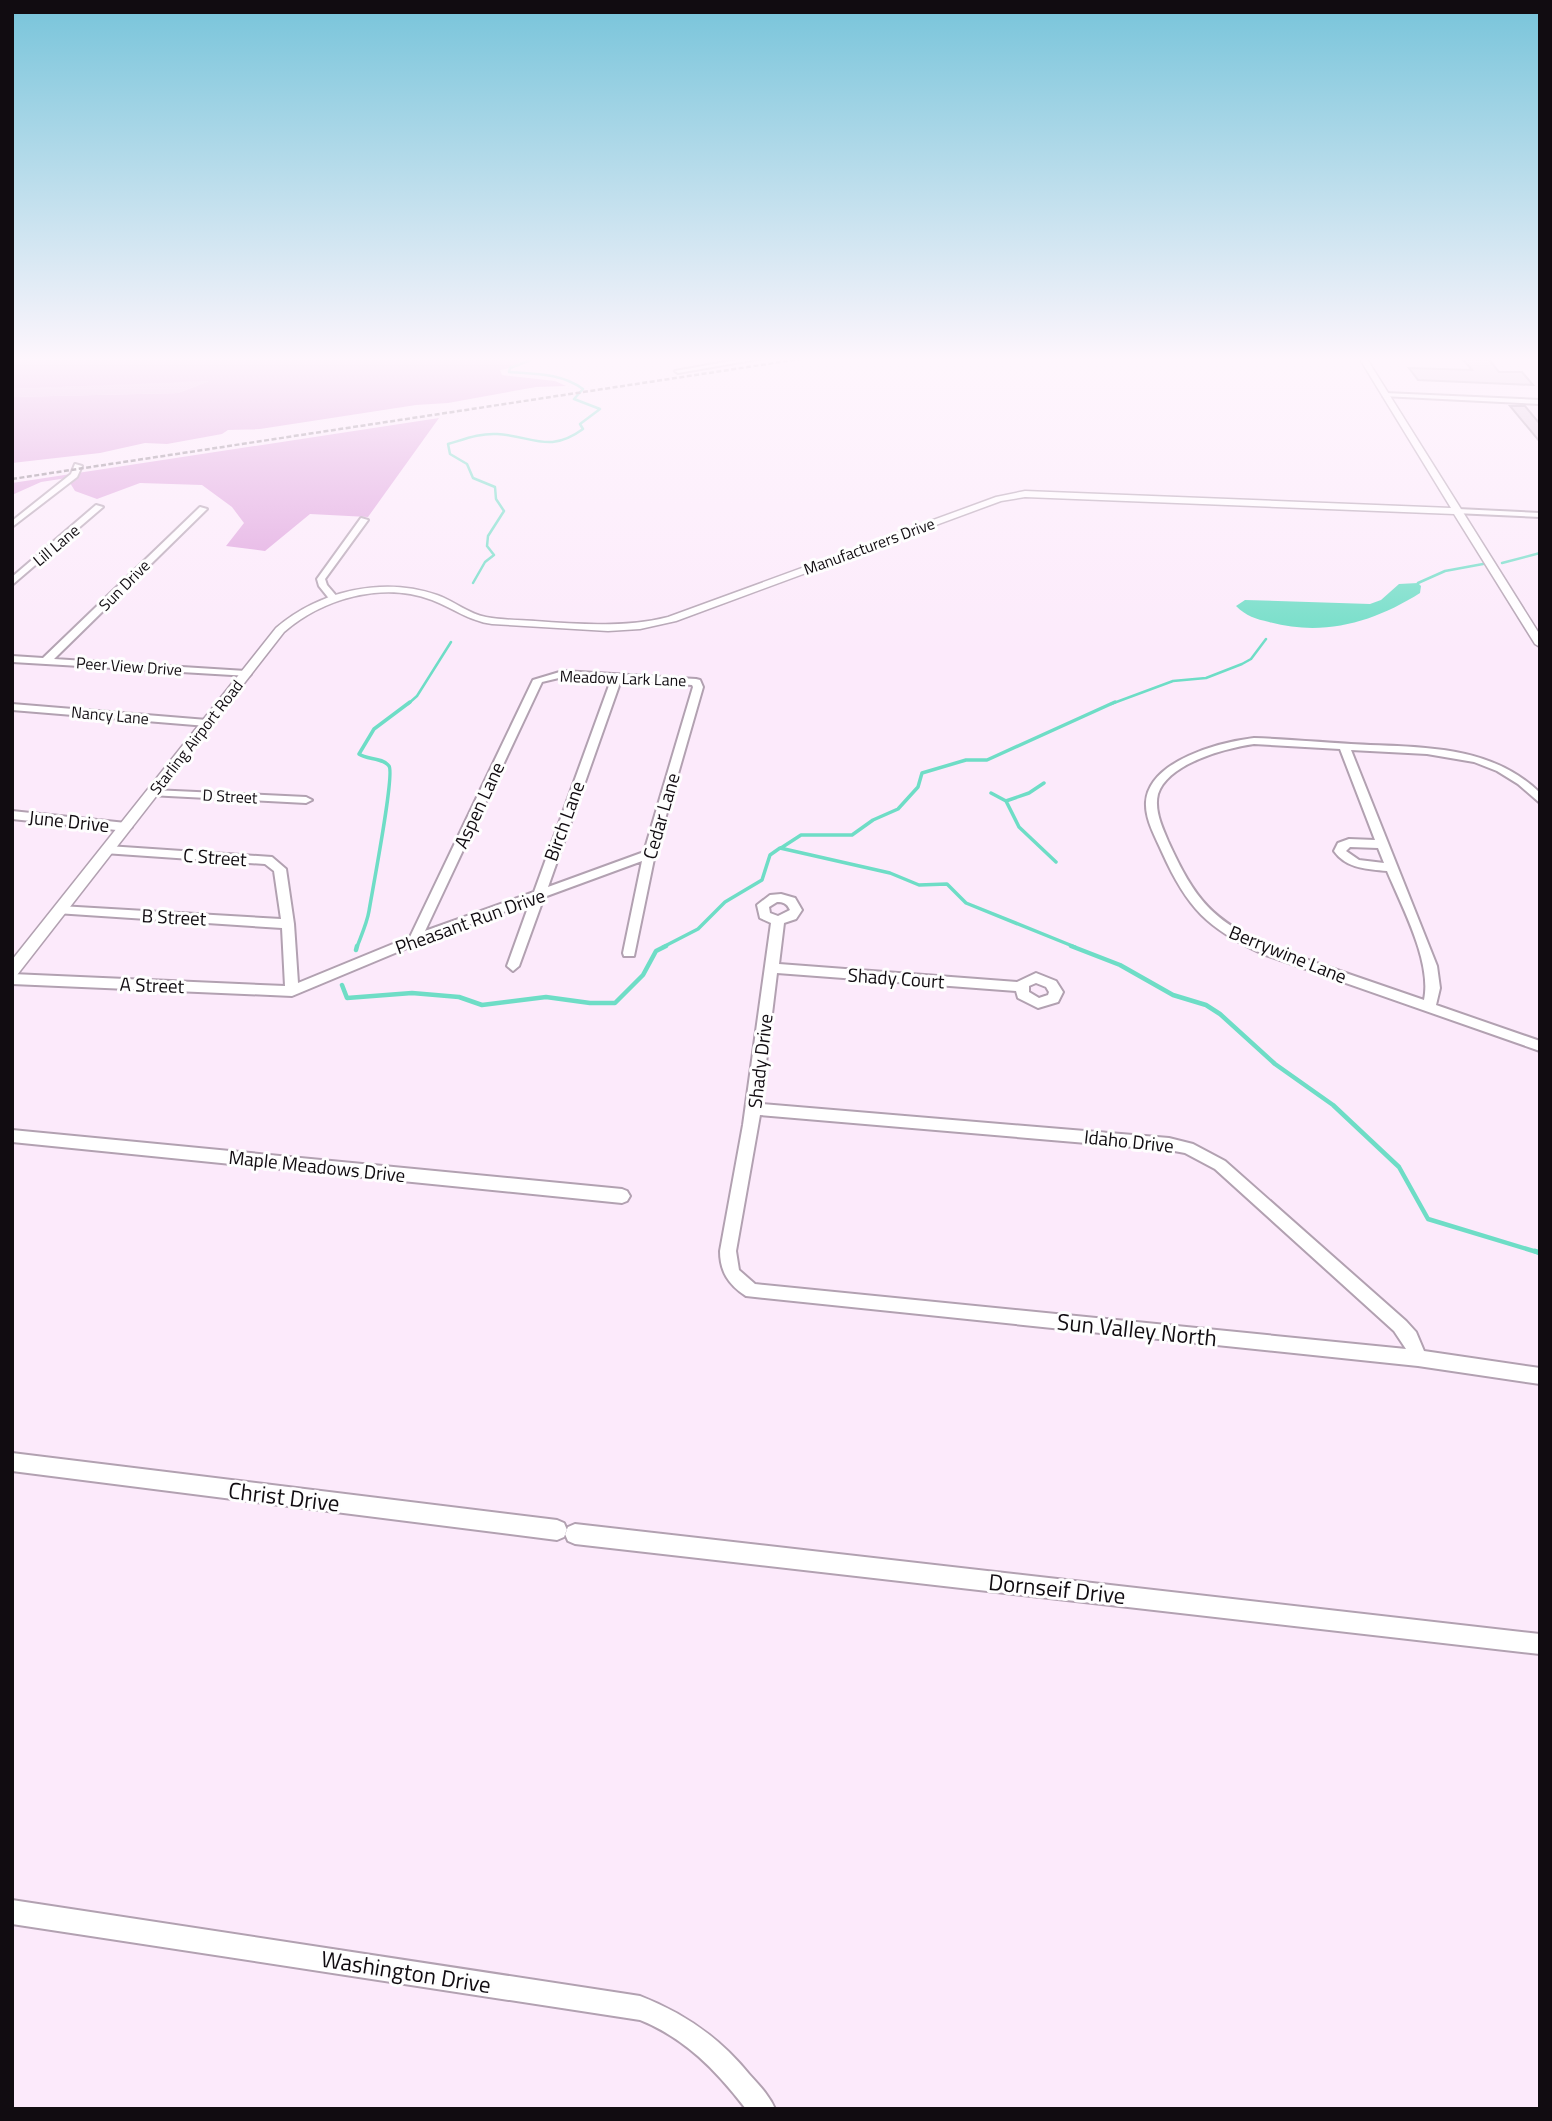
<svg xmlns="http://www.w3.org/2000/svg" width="1552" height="2121" font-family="'Titillium Web',sans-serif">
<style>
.green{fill:#e2b2e1}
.forest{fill:#dea0dd}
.water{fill:#6eddc6}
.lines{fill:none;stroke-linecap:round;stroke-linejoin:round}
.stream-far3{stroke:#6eddc6;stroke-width:2.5}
.stream-far2{stroke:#6eddc6;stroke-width:3.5}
.stream-far1{stroke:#6eddc6;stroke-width:4.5}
.stream{stroke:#6eddc6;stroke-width:5}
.building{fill:#deccdd;stroke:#ae9dae;stroke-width:2}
.minor-casing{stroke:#b2a1b1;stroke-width:4}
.tertiary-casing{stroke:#b2a1b1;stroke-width:3}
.minor{fill:#fff;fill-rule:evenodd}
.tertiary{fill:#fff;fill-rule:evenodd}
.rail{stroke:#857984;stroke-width:2.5;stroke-dasharray:5 2.5;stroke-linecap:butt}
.labels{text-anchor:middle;stroke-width:6;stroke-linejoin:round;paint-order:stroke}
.far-street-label{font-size:16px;fill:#110c11;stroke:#fefefe}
.street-label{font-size:19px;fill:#110c11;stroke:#fefefe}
.near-street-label{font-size:23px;fill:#110c11;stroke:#fefefe}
</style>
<rect width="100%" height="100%" fill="#fceafb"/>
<path class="green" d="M 212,380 L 178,393 L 12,397 L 12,389 Z"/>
<path class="forest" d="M 12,356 L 515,356 L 520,361 L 515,367 L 500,370 L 502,375 L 555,381 L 566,386 L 536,387 L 448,403 L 416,405 L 260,429 L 228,430 L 222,434 L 167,444 L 145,443 L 100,453 L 12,463 L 12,397 L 178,393 L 209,381 L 12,389 Z
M 439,418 L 368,517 L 310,514 L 265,551 L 226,546 L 244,523 L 232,507 L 202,485 L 140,483 L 97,499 L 75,491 L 67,478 L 41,482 L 12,495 L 12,483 Z"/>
<path class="water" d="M 1418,583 L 1421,586 L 1420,593 C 1374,622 1324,637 1269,622 C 1256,619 1246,616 1236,606 L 1245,600 L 1370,604 L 1381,600 L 1399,584 Z"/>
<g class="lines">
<path class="stream-far3" d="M 1502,563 L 1540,553
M 473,583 L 485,562 L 494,555 L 487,546 L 488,536 L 504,511 L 496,499 L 495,487 L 473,478 L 467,464 L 450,454 L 448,444 C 465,439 480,433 497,434 C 533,436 549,454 583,429 L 580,424 L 600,409 L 574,399 L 583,389 C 561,373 535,374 509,372 L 510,368 L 531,360 L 530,356
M 1418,583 L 1445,571 L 1483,564
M 408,704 L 417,696 L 451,642
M 1111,704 L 1173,681 L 1206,678 L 1242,664 L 1251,659 L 1266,639"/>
<path class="stream-far2" d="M 991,793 L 1006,801 L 1019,827 L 1056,862
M 1006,801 L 1029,793 L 1044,783
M 781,848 L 801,835 L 852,835 L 873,820 L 898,809 L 918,787 L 922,773 L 966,760 L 987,760 L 1115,702
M 357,947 C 361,936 367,923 369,911 C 372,892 395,774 389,766 C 382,757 367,760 359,754 L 374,729 L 410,702
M 663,947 L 698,929 L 725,902 L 762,880 L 770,855 L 780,848 L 890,873 L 919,885 L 947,884 L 966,903 L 1075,947"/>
<path class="stream-far1" d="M 1071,946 L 1120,965 L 1173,995 L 1206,1005 L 1220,1014 L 1275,1064 L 1333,1105 L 1399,1167 L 1428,1219 L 1540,1253
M 356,950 L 357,946
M 342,985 L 347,998 L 412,993 L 459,997 L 482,1005 L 546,997 L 590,1003 L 615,1003 L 643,975 L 656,951 L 666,946"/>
<path class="stream" d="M 1535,1251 L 1540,1253"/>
</g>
<path class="building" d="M 1460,356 L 1486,356 L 1499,372 L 1522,372 L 1533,385 L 1418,380 L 1409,368 L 1472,370 Z
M 1510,406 L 1525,406 L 1540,424 L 1540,442 Z"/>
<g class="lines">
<defs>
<path id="minor" d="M 759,356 L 776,356 L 678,373 L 675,371 Z
M 1385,393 L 1540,400 L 1540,404 L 1383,396 Z
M 75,464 L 82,466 L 77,477 L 12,527 L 12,521 L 71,474 Z
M 96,505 L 103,507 L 12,585 L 12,577 Z
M 200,507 L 207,509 L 54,659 L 246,671 L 251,674 L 249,676 L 12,662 L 12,656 L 43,658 Z
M 1458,509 L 1540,513 L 1540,517 L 1455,513 L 1454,511 Z
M 361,518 L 368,520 L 325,579 L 327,585 L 339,599 L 331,601 L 319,586 L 317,579 Z
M 563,671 L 696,679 L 700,680 L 703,687 L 655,854 L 634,956 L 624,956 L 623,953 L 642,861 L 544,897 L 519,966 L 513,971 L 507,966 L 530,902 L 419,943 L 292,996 L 12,984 L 12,974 L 285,986 L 282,928 L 56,913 L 54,910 L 56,907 L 60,906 L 281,919 L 274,871 L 265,864 L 104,853 L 102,850 L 108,846 L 272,857 L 286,869 L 294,924 L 298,983 L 410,937 L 533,680 ZM 563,677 L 611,680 L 534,892 L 425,931 L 542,682 ZM 621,680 L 692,685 L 693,687 L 644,852 L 548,887 Z
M 12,704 L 207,720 L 212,723 L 207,726 L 12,710 Z
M 1254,738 C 1286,739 1319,742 1351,744 C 1418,748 1489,743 1540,793 L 1540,803 L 1518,784 L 1497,771 L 1474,762 L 1427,754 L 1351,750 L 1437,966 L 1440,988 L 1436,1005 L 1540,1041 L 1540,1051 L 1263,954 C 1208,929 1187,908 1162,852 C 1155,836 1145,819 1146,802 C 1149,760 1221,742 1254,738 ZM 1254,744 L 1340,749 L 1375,840 L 1349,839 L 1338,843 L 1334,851 C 1347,869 1367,869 1387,871 C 1402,907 1432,962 1424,1000 L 1273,948 C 1212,921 1195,900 1168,841 C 1162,827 1154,810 1158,794 C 1168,763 1226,748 1254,744 ZM 1350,847 L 1378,848 L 1384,863 L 1359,860 L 1346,851 Z
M 153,790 L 306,797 L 312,800 L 306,803 L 149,795 L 149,791 Z
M 12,811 L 126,823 L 132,827 L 126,831 L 12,819 Z
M 781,894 L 795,898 L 802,910 L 796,919 L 784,923 L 779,964 L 1017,982 L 1036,973 L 1056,981 L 1063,992 L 1058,1002 L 1038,1008 L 1018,998 L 1016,991 L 777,973 L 761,1104 L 1169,1138 L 1193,1144 L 1225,1161 L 1406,1321 L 1416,1332 L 1424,1351 L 1540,1368 L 1540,1384 L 1418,1366 L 746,1296 C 729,1285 720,1272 720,1251 L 743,1125 L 771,923 L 760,918 L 757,905 L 770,895 ZM 777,902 C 783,902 787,903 790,910 L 778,916 L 770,913 L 769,907 ZM 1036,983 L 1046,987 L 1049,992 L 1048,995 L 1039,998 L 1029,992 L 1029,986 ZM 760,1115 L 1169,1150 L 1185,1153 L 1215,1169 L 1394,1331 L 1406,1349 L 755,1284 L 739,1270 L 736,1251 Z
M 12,1130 L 622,1189 L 627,1191 L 630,1196 L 627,1201 L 622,1203 L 12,1142 Z
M 12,1453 L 557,1520 L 564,1523 L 567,1530 L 564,1537 L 557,1540 L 12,1471 Z
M 575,1524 L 1540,1634 L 1540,1654 L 575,1544 L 568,1541 L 565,1534 L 568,1527 Z
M 12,1900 L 640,1996 C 684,2013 719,2037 749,2074 C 759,2085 769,2095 775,2109 L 746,2109 C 717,2071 685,2038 640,2020 L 12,1924 Z"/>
<path id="tertiary" d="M 1358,356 L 1365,356 L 1540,635 L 1540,647 L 1535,644 L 1454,514 L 1025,497 L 1001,501 L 676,621 L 640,629 L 608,631 L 492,624 C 469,621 453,608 432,600 C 382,581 322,599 284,632 L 17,975 L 12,976 L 12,960 L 276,628 C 319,591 383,576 437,595 C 454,601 469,614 486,617 C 502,620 519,620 535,621 C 579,624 625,628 668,617 L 996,497 L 1025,491 L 1451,508 Z"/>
</defs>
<use href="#minor" class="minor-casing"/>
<use href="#tertiary" class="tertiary-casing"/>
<use href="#minor" class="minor"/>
<use href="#tertiary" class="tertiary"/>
<path class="rail" d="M 12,479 L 820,356"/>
</g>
<linearGradient id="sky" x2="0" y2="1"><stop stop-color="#77c4da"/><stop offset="0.55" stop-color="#fef6fd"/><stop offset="1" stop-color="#fef6fd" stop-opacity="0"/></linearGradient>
<rect width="1552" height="653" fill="url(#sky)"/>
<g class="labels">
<g class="far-street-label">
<text transform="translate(56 545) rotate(-40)" y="6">Lill Lane</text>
<text transform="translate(869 546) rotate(-20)" y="6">Manufacturers Drive</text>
<text transform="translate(124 585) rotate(-45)" y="6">Sun Drive</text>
<text transform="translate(129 666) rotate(4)" y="6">Peer View Drive</text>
<text transform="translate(623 678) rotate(2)" y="6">Meadow Lark Lane</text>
<text transform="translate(110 715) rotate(5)" y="6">Nancy Lane</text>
<text transform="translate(196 737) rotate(-52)" y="6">Starling Airport Road</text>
<text transform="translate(230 796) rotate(3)" y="6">D Street</text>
</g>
<g class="street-label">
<text transform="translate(479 805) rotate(-65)" y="7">Aspen Lane</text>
<text transform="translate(661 816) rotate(-74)" y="7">Cedar Lane</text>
<text transform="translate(69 821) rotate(6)" y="7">June Drive</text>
<text transform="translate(564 821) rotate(-70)" y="7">Birch Lane</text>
<text transform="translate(215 857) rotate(4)" y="7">C Street</text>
<text transform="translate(174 917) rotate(3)" y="7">B Street</text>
<text transform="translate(470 921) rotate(-20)" y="7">Pheasant Run Drive</text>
<text transform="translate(1288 954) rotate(22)" y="7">Berrywine Lane</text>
<text transform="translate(896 978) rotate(4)" y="7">Shady Court</text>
<text transform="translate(152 985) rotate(2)" y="7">A Street</text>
<text transform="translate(760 1061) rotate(-83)" y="7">Shady Drive</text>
<text transform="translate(1129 1141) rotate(6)" y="7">Idaho Drive</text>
<text transform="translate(317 1166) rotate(6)" y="7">Maple Meadows Drive</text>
</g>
<g class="near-street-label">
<text transform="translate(1137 1330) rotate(6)" y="8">Sun Valley North</text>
<text transform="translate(284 1497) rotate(7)" y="8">Christ Drive</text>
<text transform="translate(1057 1589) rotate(6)" y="8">Dornseif Drive</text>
<text transform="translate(406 1972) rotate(9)" y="8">Washington Drive</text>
</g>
</g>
<rect width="1552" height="2121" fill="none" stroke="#110c11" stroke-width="28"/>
</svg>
